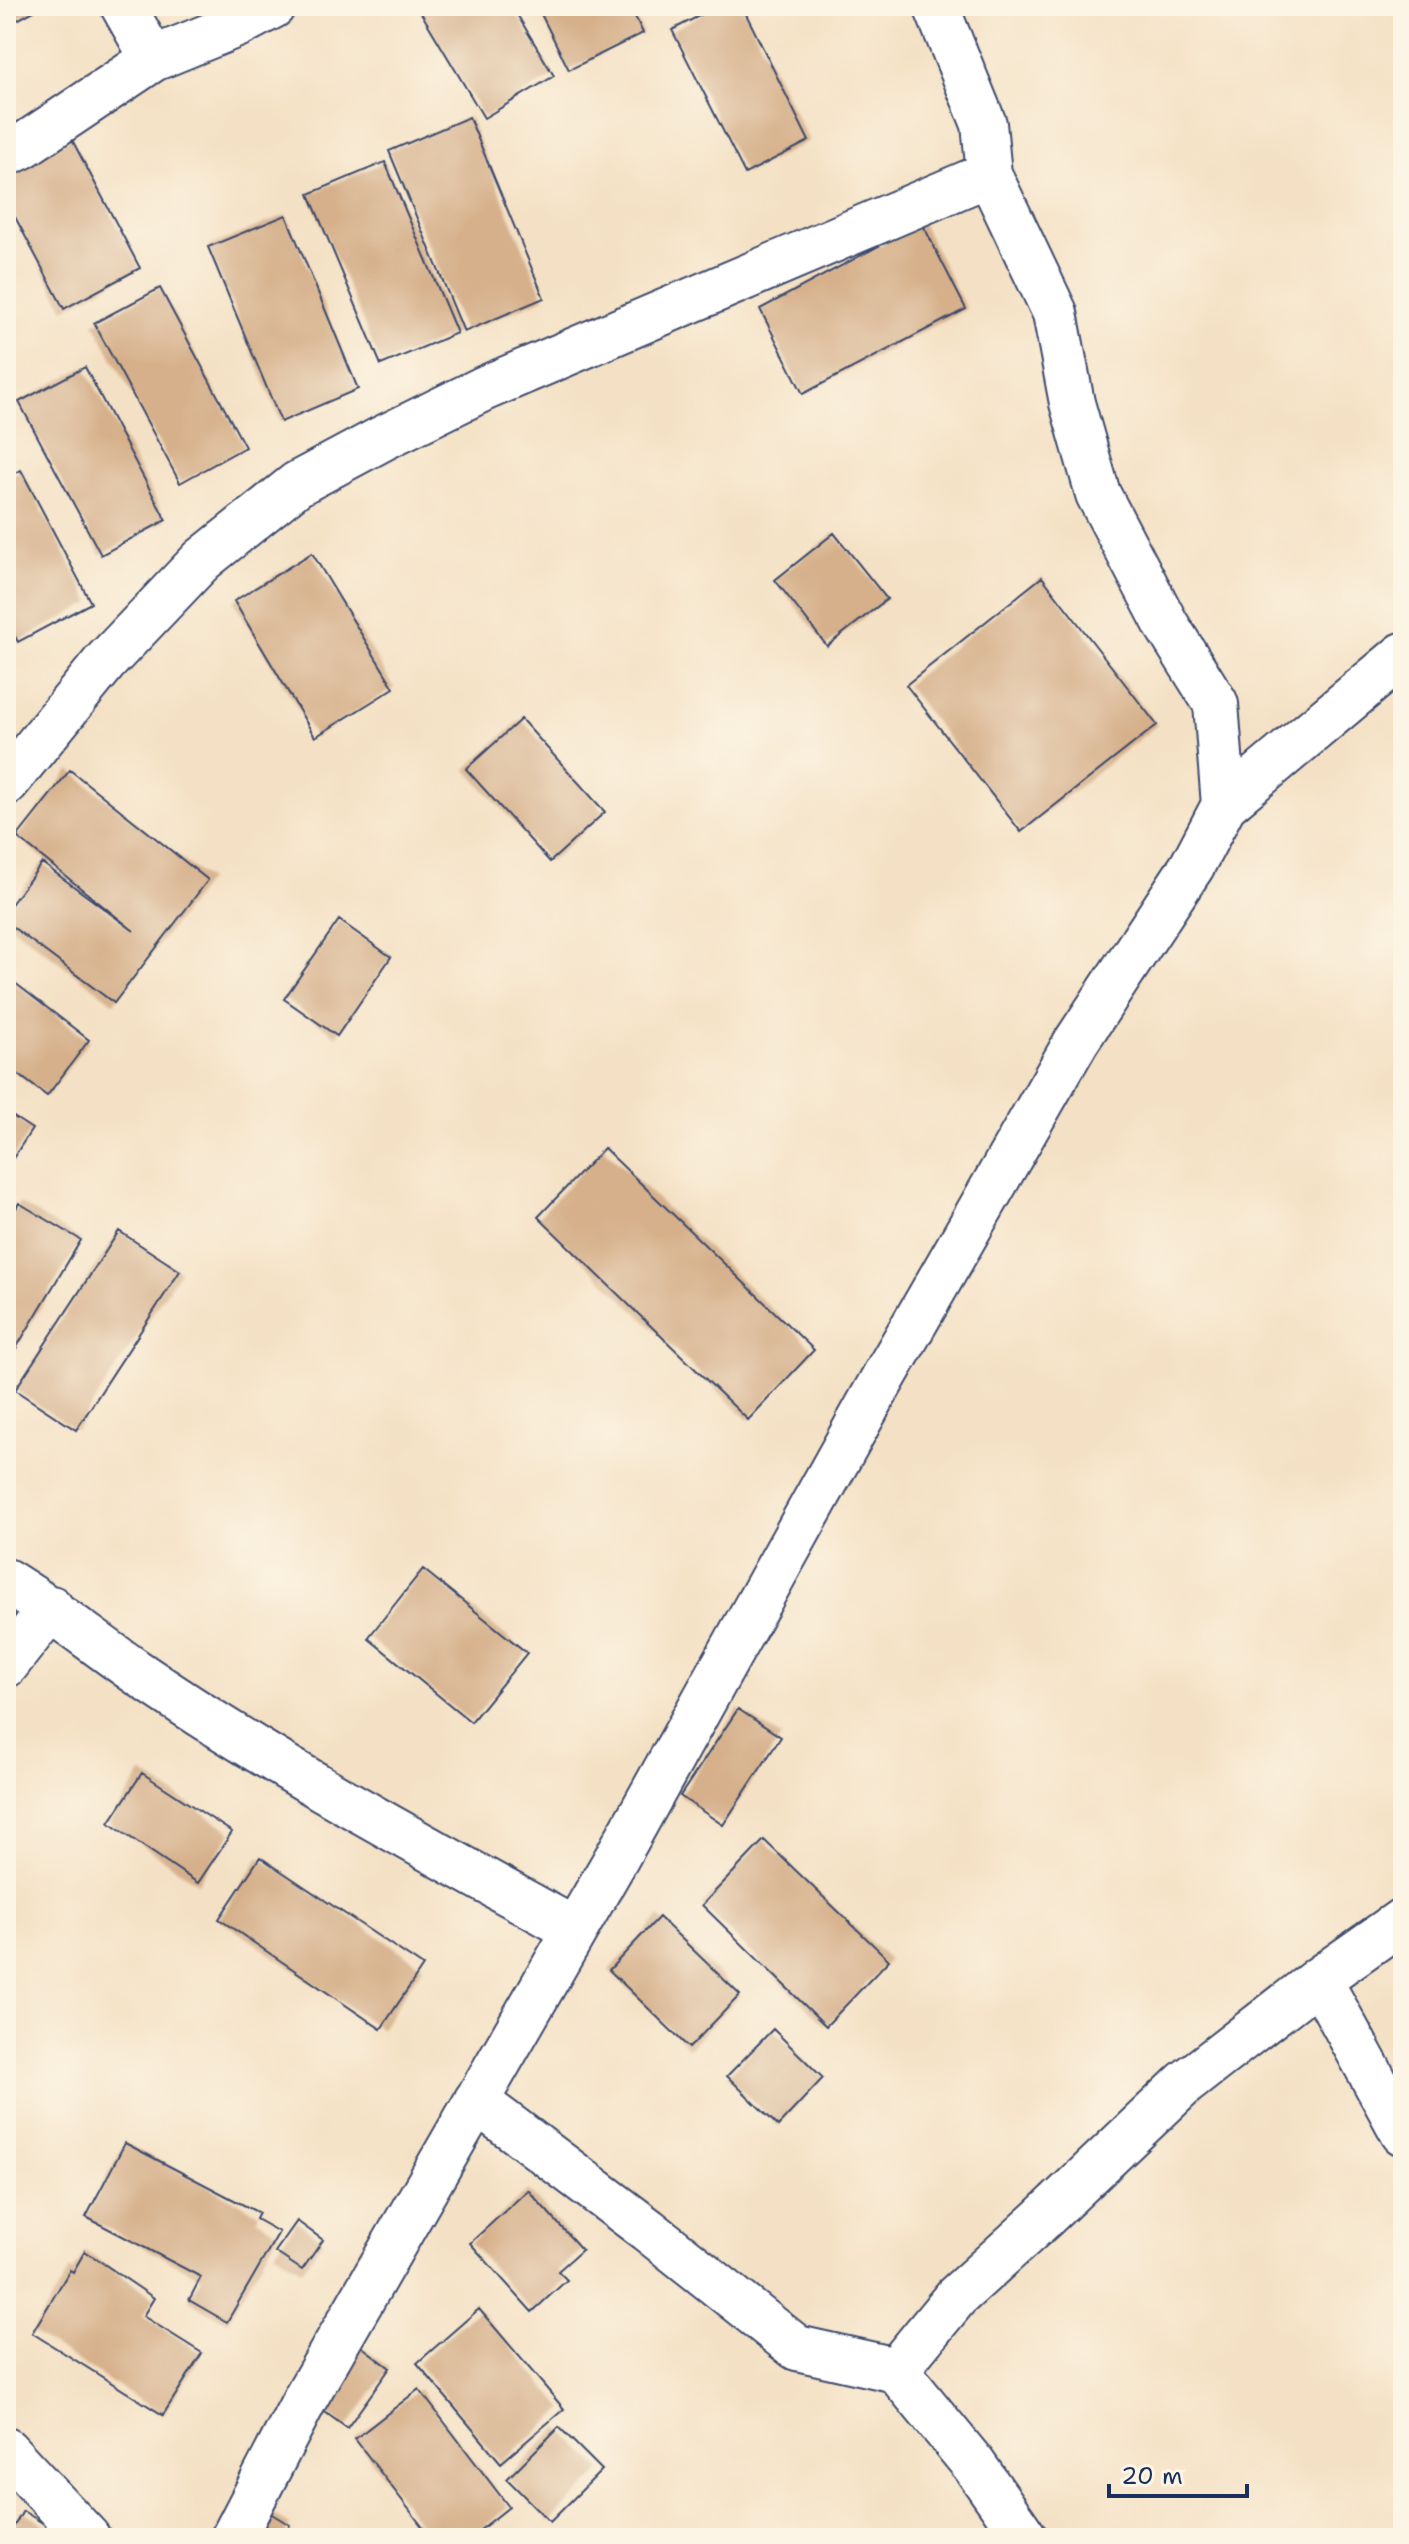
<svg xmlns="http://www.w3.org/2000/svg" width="1409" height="2544" font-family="'Shantell Sans',sans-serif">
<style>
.building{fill:#d6b08b}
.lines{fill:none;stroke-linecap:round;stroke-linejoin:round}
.street-casing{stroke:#3c4a6d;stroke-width:48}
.street{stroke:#fff;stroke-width:44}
</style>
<rect width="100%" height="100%" fill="#fcf5e5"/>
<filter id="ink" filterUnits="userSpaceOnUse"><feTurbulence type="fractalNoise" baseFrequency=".0125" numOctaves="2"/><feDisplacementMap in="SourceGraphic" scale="16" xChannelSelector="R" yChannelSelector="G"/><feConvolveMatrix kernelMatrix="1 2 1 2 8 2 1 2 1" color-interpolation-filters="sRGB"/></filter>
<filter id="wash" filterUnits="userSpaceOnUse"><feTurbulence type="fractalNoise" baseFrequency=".006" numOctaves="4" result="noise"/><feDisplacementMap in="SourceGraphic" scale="32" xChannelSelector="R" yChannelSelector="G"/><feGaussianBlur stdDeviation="1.8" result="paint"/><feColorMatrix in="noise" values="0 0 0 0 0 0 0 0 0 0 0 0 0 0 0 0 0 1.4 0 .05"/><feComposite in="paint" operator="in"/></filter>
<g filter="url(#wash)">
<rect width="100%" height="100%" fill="#f4e1c5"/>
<g id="blocks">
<path class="building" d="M 6,6 L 43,6 L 10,24 L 6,17 Z
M 417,6 L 512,6 L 554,76 L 484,118 Z
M 537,6 L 630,6 L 643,33 L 569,70 Z
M 718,6 L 742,6 L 809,141 L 745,174 L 672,30 Z
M 469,117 L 544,298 L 464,332 L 389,151 Z
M 71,138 L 140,268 L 64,309 L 6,200 L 6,173 Z
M 385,162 L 457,333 L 381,365 L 309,194 Z
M 286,215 L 358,389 L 281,422 L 208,247 Z
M 922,223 L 966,309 L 803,394 L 760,309 Z
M 160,288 L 245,447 L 180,483 L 94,323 Z
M 85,367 L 166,520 L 101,555 L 19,402 Z
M 21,470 L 91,603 L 18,642 L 6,620 L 6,478 Z
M 834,533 L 887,599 L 827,646 L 775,580 Z
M 312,553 L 394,688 L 315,737 L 234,601 Z
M 1042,577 L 1157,725 L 1021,832 L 906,685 Z
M 521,719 L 605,812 L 550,862 L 466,769 Z
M 70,770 L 208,880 L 114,1003 L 6,922 L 6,911 L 42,863 L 134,931 L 17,837 Z
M 339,920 L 391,957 L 337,1036 L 284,999 Z
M 6,976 L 89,1040 L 47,1096 L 6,1065 Z
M 6,1112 L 32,1129 L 6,1169 Z
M 604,1148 L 814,1350 L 748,1420 L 538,1217 Z
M 19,1203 L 81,1240 L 6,1365 L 6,1226 Z
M 119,1231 L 180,1271 L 76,1430 L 15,1390 Z
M 423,1569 L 527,1653 L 471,1722 L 368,1638 Z
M 738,1709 L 781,1737 L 723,1825 L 680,1796 Z
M 142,1773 L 232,1832 L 198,1883 L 109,1823 Z
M 764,1840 L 889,1960 L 826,2026 L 702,1905 Z
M 260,1857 L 423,1966 L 381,2029 L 219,1919 Z
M 659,1917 L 740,1995 L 689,2048 L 609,1970 Z
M 773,2029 L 823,2078 L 778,2126 L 727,2076 Z
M 125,2143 L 259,2213 L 256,2219 L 279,2232 L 227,2322 L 189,2300 L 201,2277 L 86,2217 Z
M 528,2190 L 582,2250 L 558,2271 L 567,2280 L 532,2312 L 470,2243 Z
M 297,2221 L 323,2240 L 302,2270 L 275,2252 Z
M 85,2251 L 154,2298 L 143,2316 L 202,2353 L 163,2415 L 32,2333 L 70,2270 L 73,2272 Z
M 479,2309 L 564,2409 L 501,2463 L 417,2363 Z
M 361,2346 L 390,2368 L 347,2428 L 318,2407 Z
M 419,2389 L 509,2507 L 470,2538 L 431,2538 L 355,2439 Z
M 559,2427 L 602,2470 L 550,2522 L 507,2479 Z
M 23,2511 L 67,2538 L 7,2538 Z
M 270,2513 L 290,2525 L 283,2538 L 256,2538 Z"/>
</g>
</g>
<g filter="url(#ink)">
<use href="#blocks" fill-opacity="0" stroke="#3c4a6d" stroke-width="2"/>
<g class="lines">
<defs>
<path id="street" d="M 123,6 L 153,59
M 936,6 L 984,124 L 989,174 L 1055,313 L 1072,403 L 1098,494 L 1166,624 L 1216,704 L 1224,805
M 6,154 L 23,146 L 153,59 L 239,24 L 273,6
M 6,783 L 105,662 L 202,560 L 297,484 L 383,438 L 485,388 L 989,174
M 6,1581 C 51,1608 92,1641 135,1671 C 275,1767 427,1848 575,1930
M 6,1665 L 51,1608
M 1319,1979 L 1403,2133
M 476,2101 L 648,2230 L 797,2348 L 896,2370 L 974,2465 L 1025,2538
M 896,2370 L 956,2297 L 1043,2218 L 1185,2083 L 1319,1979 L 1403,1920
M 6,2450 L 88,2538
M 233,2538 L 307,2395 L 616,1859 L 881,1382 L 1076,1042 L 1192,866 L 1224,805 L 1403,655"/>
</defs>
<use href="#street" class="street-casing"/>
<use href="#street" class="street"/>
</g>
</g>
<rect width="1409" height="2544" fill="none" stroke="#fcf5e5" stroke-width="32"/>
<path d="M1109 2484v12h138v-12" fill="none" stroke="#1b2f5e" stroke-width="4"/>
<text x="1121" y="2484" font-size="24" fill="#1b2f5e" stroke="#fcf5e5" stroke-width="6" paint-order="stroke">20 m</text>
</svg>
